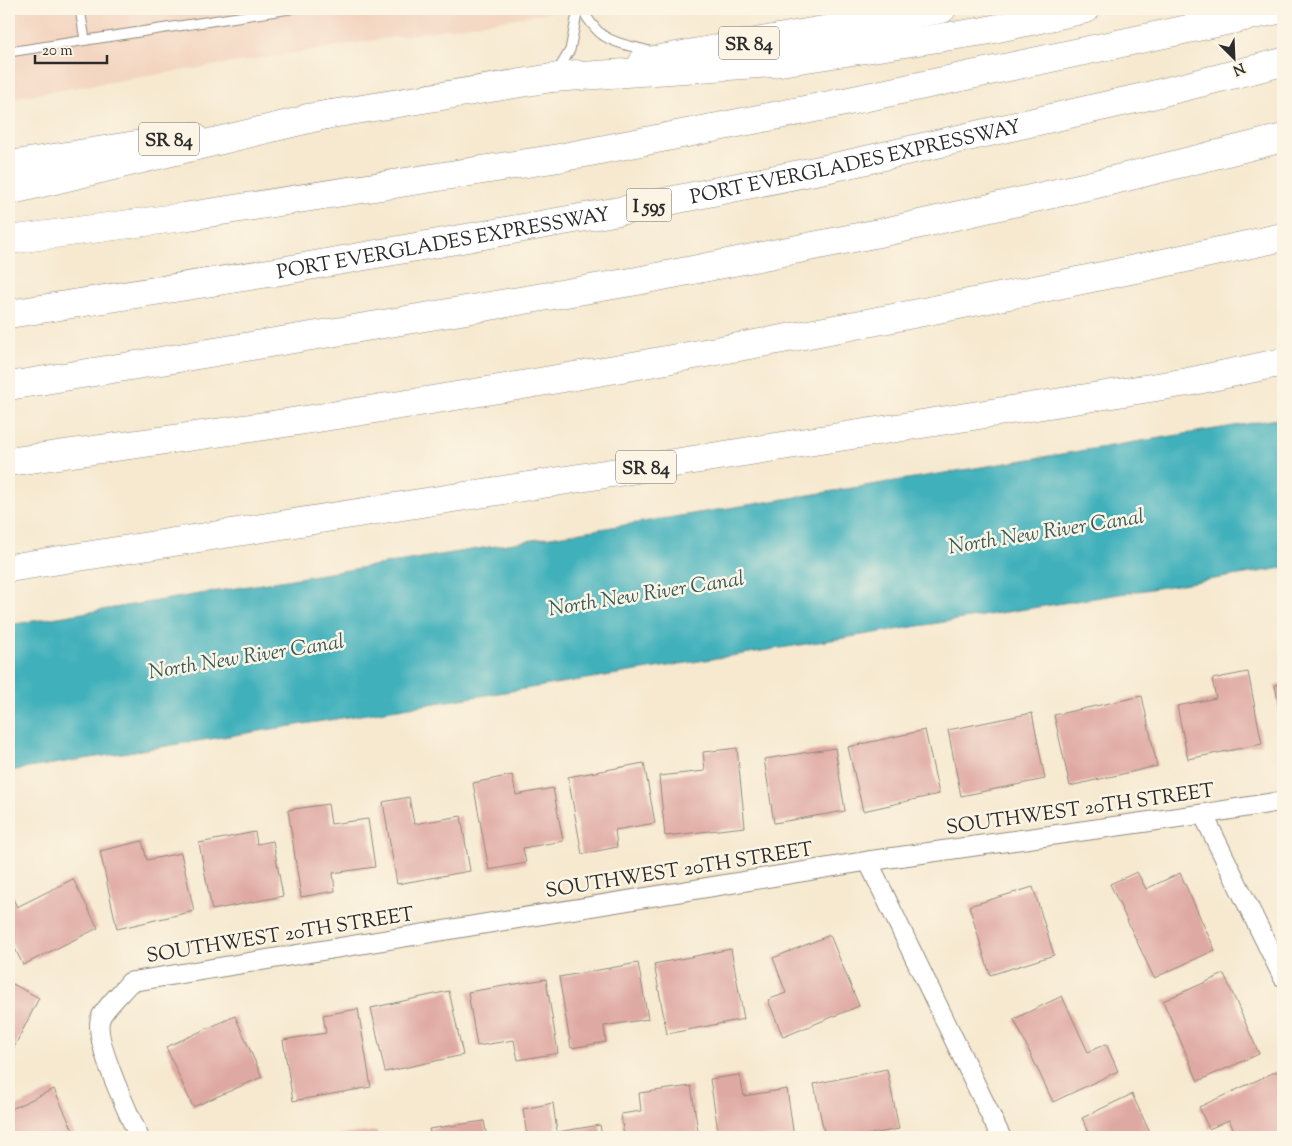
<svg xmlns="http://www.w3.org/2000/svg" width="1292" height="1146" font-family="'Sorts Mill Goudy',serif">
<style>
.built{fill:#f3d4bf}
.water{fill:#41b0bb;stroke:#366e73}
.building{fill:#dfa9a3}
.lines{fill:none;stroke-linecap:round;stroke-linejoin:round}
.service-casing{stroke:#908a7e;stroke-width:11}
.minor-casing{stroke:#908a7e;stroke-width:21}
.primary-casing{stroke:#908a7e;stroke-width:29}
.motorway-casing{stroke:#908a7e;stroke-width:29}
.service{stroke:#fff;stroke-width:9}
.minor{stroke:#fff;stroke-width:19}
.primary{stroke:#fff;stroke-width:28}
.motorway{stroke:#fff;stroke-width:28}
.labels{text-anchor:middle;stroke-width:5;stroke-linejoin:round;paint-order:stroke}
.shield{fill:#fcf5e5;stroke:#6a6863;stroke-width:1}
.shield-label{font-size:19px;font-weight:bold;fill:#2b2b2b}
.street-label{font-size:20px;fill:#2b2b2b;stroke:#fcf5e5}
.water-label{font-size:21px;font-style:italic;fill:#335a5d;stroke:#fcf5e5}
</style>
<rect width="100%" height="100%" fill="#fcf5e5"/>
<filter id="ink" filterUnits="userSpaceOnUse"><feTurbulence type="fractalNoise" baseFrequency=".02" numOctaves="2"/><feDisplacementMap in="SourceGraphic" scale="10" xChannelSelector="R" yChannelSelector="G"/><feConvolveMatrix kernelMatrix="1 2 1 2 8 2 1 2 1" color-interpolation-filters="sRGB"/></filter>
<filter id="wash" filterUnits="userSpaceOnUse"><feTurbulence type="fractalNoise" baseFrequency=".0096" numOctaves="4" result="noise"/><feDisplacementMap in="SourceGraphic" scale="20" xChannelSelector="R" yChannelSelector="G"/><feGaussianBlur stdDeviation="1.12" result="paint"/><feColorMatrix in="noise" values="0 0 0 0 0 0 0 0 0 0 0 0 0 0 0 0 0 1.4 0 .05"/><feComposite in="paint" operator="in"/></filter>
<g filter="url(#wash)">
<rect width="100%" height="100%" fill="#f6e9d0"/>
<path class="built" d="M 9,9 L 573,9 L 9,98 Z"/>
<path class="water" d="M 1283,418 L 1283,568 L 9,771 L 9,625 Z"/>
<g id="blocks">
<path class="building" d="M 1248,672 L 1262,744 L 1188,759 L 1177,706 L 1216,698 L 1212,679 Z
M 1283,683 L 1283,725 L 1282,725 L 1275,685 Z
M 1142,696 L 1157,766 L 1070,786 L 1054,715 Z
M 1032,713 L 1045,779 L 961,796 L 948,730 Z
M 925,730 L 939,794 L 863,811 L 848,747 Z
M 737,748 L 745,827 L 665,836 L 659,776 L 705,771 L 703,752 Z
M 835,748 L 845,811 L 774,823 L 764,759 Z
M 644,763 L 655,823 L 615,830 L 617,847 L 582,854 L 568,777 Z
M 512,775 L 516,795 L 553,788 L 563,841 L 523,848 L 526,863 L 489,870 L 473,783 Z
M 409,797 L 414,824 L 461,816 L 470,871 L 397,884 L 383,802 Z
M 328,804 L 331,824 L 368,819 L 375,867 L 333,873 L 335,891 L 301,897 L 288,810 Z
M 255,832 L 257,844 L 273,841 L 283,896 L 212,910 L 199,843 Z
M 142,841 L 147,860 L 181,853 L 194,911 L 117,929 L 100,851 Z
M 1137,872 L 1146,889 L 1180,873 L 1215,950 L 1154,978 L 1110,884 Z
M 73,879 L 98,928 L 23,965 L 9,936 L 9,890 L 17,907 Z
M 1033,887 L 1054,955 L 990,975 L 969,906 Z
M 830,935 L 859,1006 L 783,1037 L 768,1000 L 786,993 L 773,958 Z
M 731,949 L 744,1019 L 667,1034 L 654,964 Z
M 638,963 L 648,1019 L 604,1026 L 606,1042 L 571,1048 L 559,977 Z
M 1224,974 L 1259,1054 L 1198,1081 L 1163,1001 Z
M 546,979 L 558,1053 L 518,1060 L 514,1040 L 477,1046 L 468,992 Z
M 9,982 L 39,998 L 9,1057 Z
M 449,991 L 463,1055 L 385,1072 L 371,1008 Z
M 1062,996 L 1088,1052 L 1106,1044 L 1118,1071 L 1053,1102 L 1014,1019 Z
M 358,1009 L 371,1087 L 293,1101 L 283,1040 L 326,1033 L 323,1015 Z
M 235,1016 L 262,1077 L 193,1107 L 166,1047 Z
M 887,1069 L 899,1129 L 856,1137 L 825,1137 L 814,1084 Z
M 1277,1071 L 1283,1085 L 1283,1137 L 1237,1137 L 1229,1120 L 1209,1129 L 1199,1107 Z
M 740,1075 L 744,1096 L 787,1089 L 794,1137 L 719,1137 L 710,1079 Z
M 691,1086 L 699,1137 L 624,1137 L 621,1114 L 641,1111 L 639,1093 Z
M 54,1089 L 76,1137 L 9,1137 L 9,1110 Z
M 1132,1094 L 1152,1137 L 1091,1137 L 1082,1118 Z
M 553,1103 L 557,1132 L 600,1125 L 602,1137 L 527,1137 L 523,1109 Z
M 484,1121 L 487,1137 L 431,1137 L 429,1129 Z
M 377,1131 L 378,1137 L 339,1137 L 338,1135 Z"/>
</g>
</g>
<g filter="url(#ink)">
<use href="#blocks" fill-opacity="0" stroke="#908a7e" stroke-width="1"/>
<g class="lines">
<defs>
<path id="service" d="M 80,9 L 85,40
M 581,9 C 588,18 594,30 604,36 C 617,45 637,47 652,52
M 9,52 L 290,9
M 557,72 L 570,50 L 578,9"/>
<path id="minor" d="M 1203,814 L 1283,977
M 868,861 L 1001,1137
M 139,1137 C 130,1116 91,1037 101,1017 C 104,1009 124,990 130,982 L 868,861 L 1203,814 L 1283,801"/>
<path id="primary" d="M 643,62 L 942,9
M 307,118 L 576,74
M 9,165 L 193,136
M 9,568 L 1188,382 L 1283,362"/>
<g id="motorway">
<path d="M 552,78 L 774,63 L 984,31 L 1086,9"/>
<path d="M 9,191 L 330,114"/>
<path d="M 9,240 L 183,217 L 559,158 L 830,105 L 1282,9"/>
<path id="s1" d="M 9,314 L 275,272 L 625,210 L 844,165 L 1144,97 L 1283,62"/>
<path d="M 9,386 L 348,330 L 637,281 L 889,231 L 1118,179 L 1283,138"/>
<path d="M 9,462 C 112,447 215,434 318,418 C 642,368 963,308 1283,237"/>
</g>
</defs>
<use href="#service" class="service-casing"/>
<use href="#minor" class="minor-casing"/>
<use href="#primary" class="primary-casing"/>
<use href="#motorway" class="motorway-casing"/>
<use href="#service" class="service"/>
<use href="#minor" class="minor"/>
<use href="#primary" class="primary"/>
<use href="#motorway" class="motorway"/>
</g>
</g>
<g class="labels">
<g class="shield">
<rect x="719" y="26.5" width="60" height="33" rx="4"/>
<rect x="139" y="122.5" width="60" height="33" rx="4"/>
<rect x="626.5" y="188.5" width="45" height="33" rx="4"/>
<rect x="616" y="450.5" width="60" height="33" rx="4"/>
</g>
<g class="shield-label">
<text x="749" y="50">SR 84</text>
<text x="169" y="146">SR 84</text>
<text x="649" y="212">I 595</text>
<text x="646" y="474">SR 84</text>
</g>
<g class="street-label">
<text dy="7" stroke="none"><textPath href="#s1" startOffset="860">PORT EVERGLADES EXPRESSWAY</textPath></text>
<text dy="7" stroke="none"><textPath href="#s1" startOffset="440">PORT EVERGLADES EXPRESSWAY</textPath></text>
<text transform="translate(1080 808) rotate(-8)" y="7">SOUTHWEST 20TH STREET</text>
<text transform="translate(679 869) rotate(-9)" y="7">SOUTHWEST 20TH STREET</text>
<text transform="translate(280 934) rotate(-9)" y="7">SOUTHWEST 20TH STREET</text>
</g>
<g class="water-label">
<text transform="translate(1046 531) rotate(-9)" y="7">North New River Canal</text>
<text transform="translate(646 593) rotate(-9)" y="7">North New River Canal</text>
<text transform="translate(246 656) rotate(-9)" y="7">North New River Canal</text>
</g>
</g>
<rect width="1292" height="1146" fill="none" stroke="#fcf5e5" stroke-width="30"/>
<g transform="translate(1234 58) rotate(156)" stroke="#fcf5e5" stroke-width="4" paint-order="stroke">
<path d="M0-4L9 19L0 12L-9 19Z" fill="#2b2b2b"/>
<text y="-8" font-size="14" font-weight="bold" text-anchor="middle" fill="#2b2b2b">N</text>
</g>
<path d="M35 55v8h72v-8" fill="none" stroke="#2b2b2b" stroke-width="2.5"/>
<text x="42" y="55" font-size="15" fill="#2b2b2b" stroke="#fcf5e5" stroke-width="4" paint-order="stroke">20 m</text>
</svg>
